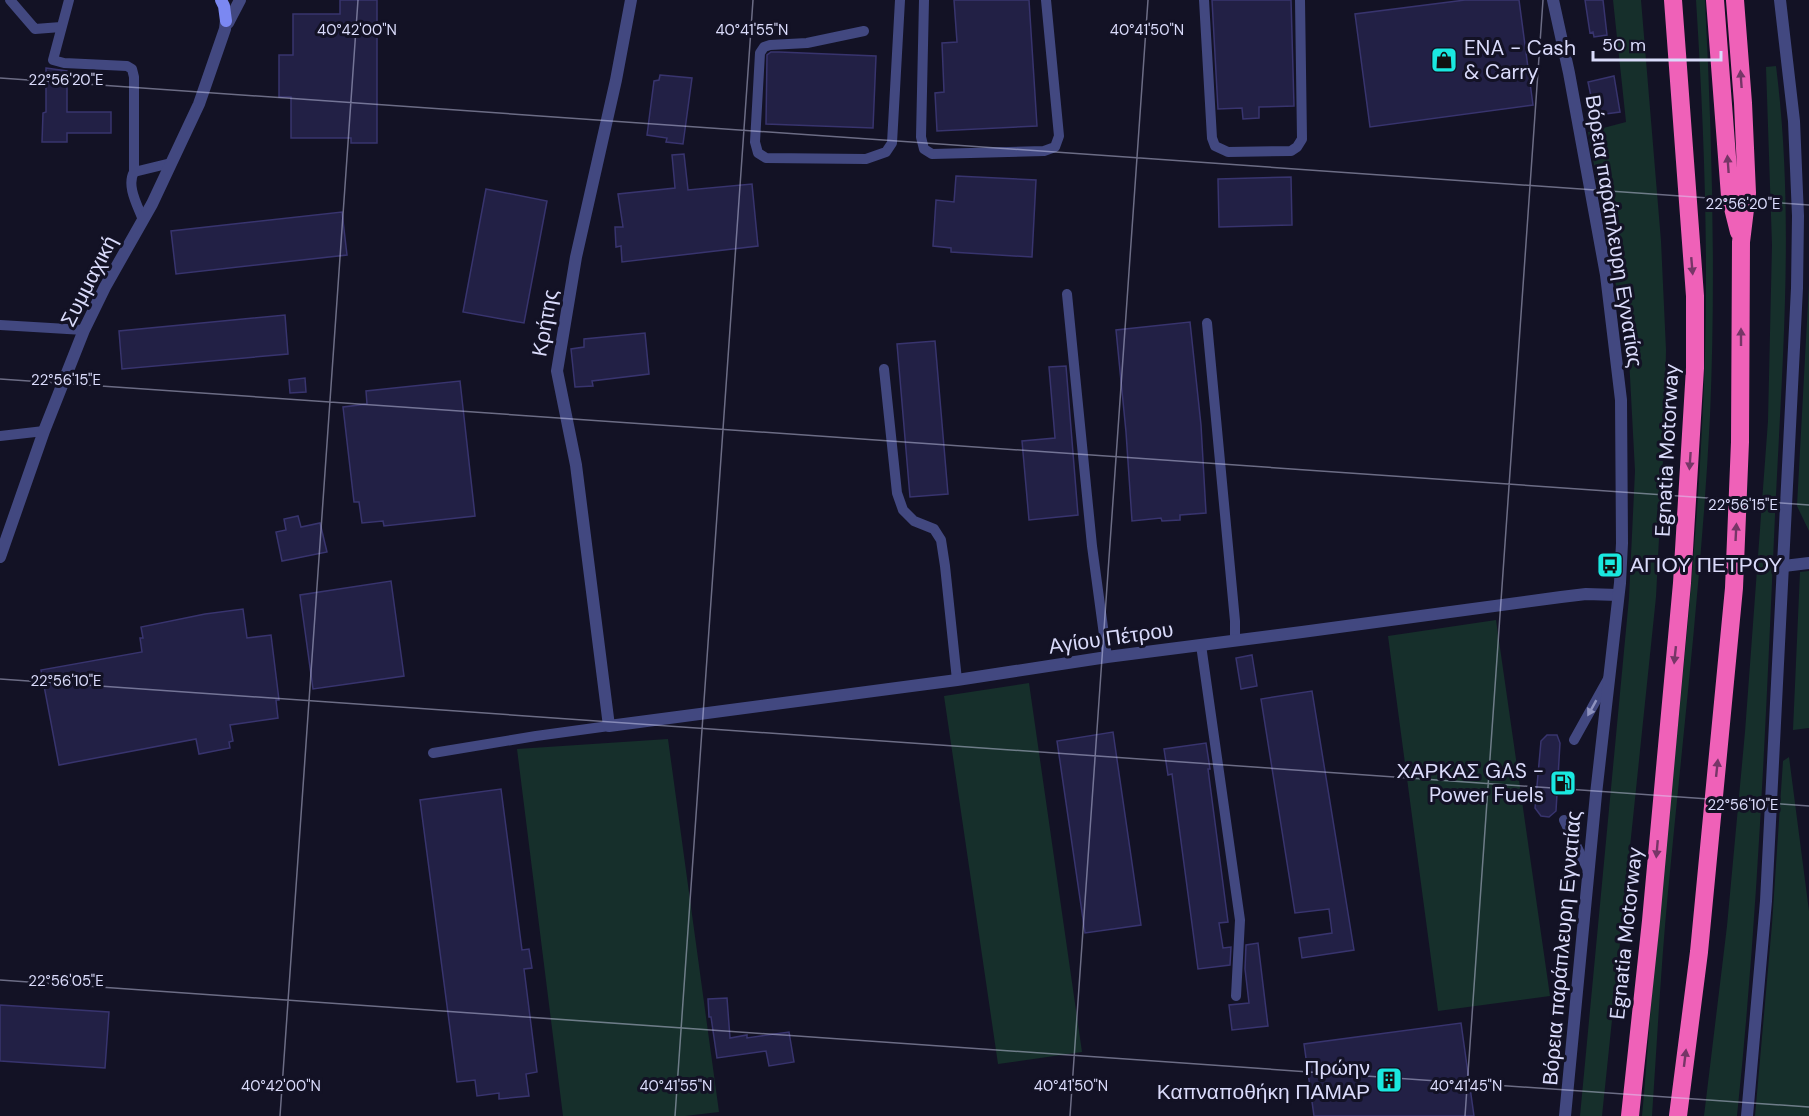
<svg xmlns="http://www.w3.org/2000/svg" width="1809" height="1116" font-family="'DM Sans',sans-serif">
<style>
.green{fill:#162f2b}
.building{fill:#222045;stroke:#38346e;stroke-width:1.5}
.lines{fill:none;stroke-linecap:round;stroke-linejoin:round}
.service{stroke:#424880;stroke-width:10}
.minor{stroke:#424880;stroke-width:12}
.tertiary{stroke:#424880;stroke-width:12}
.secondary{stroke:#7b88f2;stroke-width:12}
.motorway{stroke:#ef61b8;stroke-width:18}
.oneway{fill:#763667}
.oneway2{fill:#8e92be}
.ticks{fill:none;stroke:#dadbfb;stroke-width:1.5;stroke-opacity:0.45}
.labels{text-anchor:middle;stroke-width:6;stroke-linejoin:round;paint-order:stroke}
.poi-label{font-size:21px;fill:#dadbfb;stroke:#131225;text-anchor:start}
.street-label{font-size:21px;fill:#dadbfb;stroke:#131225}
.ticks-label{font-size:15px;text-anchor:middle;fill:#dadbfb;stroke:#131225;stroke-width:6;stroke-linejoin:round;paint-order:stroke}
</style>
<rect width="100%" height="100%" fill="#131225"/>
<path class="green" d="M 1613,0 L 1641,0 L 1661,241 L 1666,350 L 1664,440 L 1656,597 L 1602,1116 L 1580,1116 L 1629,598 L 1635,471 L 1629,358 L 1588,132 L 1626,122 Z
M 1696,0 L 1705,0 C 1712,139 1716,277 1710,416 C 1702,575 1683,733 1668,892 C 1661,966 1657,1041 1652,1116 L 1642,1116 C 1648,1051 1652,985 1658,920 C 1674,756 1694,592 1702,427 C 1710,284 1705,142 1696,0 Z
M 1776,66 C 1795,215 1782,365 1775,515 C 1766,715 1758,916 1737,1116 L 1704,1116 L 1727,926 L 1745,732 L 1768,421 L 1772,245 L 1766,67 Z
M 1809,284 L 1809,531 L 1797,506 Z
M 1809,571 L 1809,728 L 1793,730 L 1800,572 Z
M 1496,620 L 1550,996 L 1438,1011 L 1388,636 Z
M 1029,683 L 1082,1052 L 998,1064 L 944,696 Z
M 668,739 L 719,1112 L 685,1116 L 563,1116 L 517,749 Z
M 1789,757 L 1809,911 L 1809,1116 L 1755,1116 L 1772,924 L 1783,761 Z"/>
<path class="building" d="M 340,0 L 377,0 L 377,143 L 351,143 L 351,138 L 291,138 L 291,97 L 279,97 L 279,55 L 293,55 L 293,14 L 340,14 Z
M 954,0 L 1029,0 L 1037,126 L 937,131 L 935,93 L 944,92 L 942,43 L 957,42 Z
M 1212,0 L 1291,0 L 1294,106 L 1259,107 L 1259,118 L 1243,119 L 1242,108 L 1218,109 Z
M 1465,0 L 1519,0 L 1533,105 L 1370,127 L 1355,14 Z
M 1585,0 L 1603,0 L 1607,35 L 1594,37 L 1593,32 L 1590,33 Z
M 779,52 L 876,56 L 873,128 L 766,124 L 767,55 L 771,52 Z
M 46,68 L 67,71 L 67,112 L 111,112 L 111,133 L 67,133 L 67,142 L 42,142 L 43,113 L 46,112 Z
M 660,75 L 692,78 L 683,144 L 666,142 L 667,138 L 647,135 L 654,81 L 659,80 Z
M 1614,76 L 1620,112 L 1598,115 L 1596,106 L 1593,106 L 1588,82 Z
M 684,154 L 688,190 L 752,184 L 758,246 L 622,262 L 621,246 L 616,247 L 615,227 L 623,227 L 618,194 L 675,188 L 672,155 Z
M 956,176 L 1036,180 L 1032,257 L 951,252 L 951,248 L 933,246 L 936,200 L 954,202 Z
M 1291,177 L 1292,225 L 1219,227 L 1218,179 Z
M 486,189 L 547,201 L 524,323 L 463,312 Z
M 342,212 L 347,255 L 176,274 L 171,231 Z
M 285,315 L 288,354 L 122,369 L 119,331 Z
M 1190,322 L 1201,425 L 1206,513 L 1180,515 L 1180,520 L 1162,521 L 1161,518 L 1132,521 L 1126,432 L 1116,330 Z
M 645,333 L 649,374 L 592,381 L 593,386 L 575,387 L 571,349 L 584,347 L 584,339 Z
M 935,341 L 948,494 L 910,497 L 897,344 Z
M 1066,366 L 1078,515 L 1029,520 L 1022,441 L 1055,438 L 1049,367 Z
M 305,378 L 306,392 L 290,393 L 289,380 Z
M 460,381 L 475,516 L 384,526 L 383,521 L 362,523 L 359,502 L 354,502 L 343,407 L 367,404 L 366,391 Z
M 298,516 L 301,527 L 320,523 L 327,552 L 282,561 L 276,532 L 286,530 L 284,519 Z
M 391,581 L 404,676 L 313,689 L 300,595 Z
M 243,609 L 247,638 L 271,635 L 279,700 L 276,700 L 278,718 L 230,725 L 233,741 L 229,742 L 230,748 L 199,754 L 196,739 L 59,765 L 41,670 L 142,652 L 140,638 L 143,638 L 141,627 L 205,614 Z
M 1252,655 L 1257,686 L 1241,689 L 1236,658 Z
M 1312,691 L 1354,950 L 1302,958 L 1299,938 L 1332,933 L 1329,909 L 1295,913 L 1261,699 Z
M 1113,732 L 1141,925 L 1085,933 L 1057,741 Z
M 1547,735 L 1557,735 L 1560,743 L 1556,811 L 1549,817 L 1541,816 L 1535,808 L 1541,741 Z
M 1206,743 L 1210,769 L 1208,769 L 1228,922 L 1219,923 L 1223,948 L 1231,947 L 1230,965 L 1198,969 L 1172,774 L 1168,775 L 1164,749 Z
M 501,789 L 522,950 L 529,949 L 532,968 L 524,969 L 537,1072 L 526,1074 L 529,1096 L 499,1099 L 499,1093 L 477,1096 L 475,1080 L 457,1082 L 420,800 Z
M 1258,943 L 1268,1026 L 1232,1030 L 1229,1005 L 1249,1003 L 1245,969 L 1246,945 Z
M 727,998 L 730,1038 L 747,1035 L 747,1038 L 789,1032 L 794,1062 L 769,1066 L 766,1051 L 717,1058 L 711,1017 L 709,1017 L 708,999 Z
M 0,1005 L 109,1012 L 105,1068 L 0,1061 Z
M 1461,1023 L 1474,1116 L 1314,1116 L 1304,1044 Z"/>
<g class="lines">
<path class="service" d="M 10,0 L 35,29 L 61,27
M 69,0 L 53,60 L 64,63 L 127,66 L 132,69 L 134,77 L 134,172
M 924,0 L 921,137 L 924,149 L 932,154 L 1044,151 L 1055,147 L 1059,136 L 1046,0
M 1204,0 L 1212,138 L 1215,146 L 1228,152 L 1291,151 L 1297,147 L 1302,139 L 1300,0
M 864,31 L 807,43 L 770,45 L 764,47 L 760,53 L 755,142 L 758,153 L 766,158 L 866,159 L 886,152 L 892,143 L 900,0
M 143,220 C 138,206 126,186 134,172 L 171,163
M 1067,294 L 1092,546 L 1107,657
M 1207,323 L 1235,621 L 1235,640
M 0,325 L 84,330
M 884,369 L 897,493 L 903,510 L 914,521 L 934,529 L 941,540 L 945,566 L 957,680
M 0,436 L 44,431
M 1201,645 L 1240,920 L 1236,996
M 1574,740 L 1608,679
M 433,753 L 536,736 L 609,726
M 1564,820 L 1589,872"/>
<path class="minor" d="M 631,0 L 616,80 L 576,257 L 557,371 L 576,465 L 609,726 L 957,680 L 1107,657 L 1302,632 L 1561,597 L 1586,594 L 1618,595
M 1784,566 L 1809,563"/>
<path class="tertiary" d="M 1553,0 L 1569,73 L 1606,275 L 1621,400 L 1622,543 L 1620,583 L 1596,794 L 1565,1116
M 228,23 L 240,0
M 0,557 L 44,431 L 84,330 L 105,287 L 152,204 L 199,104 L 225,29 L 227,11
M 1747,1116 L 1766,901 L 1797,288 L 1798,216 L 1794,121 L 1780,0"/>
<path class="secondary" d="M 221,0 L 224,6 L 226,21"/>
<path class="motorway" d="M 1715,0 L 1730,196 L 1739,232
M 1630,1116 L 1651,921 L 1682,583 L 1695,368 L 1695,296 L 1673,0
M 1678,1116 L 1699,952 L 1734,588 L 1740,442 L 1741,242 L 1747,193 L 1743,103 L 1735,0"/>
</g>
<defs><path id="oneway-solid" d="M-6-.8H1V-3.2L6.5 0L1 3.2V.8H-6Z" transform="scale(1.5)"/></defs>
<g class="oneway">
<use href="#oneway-solid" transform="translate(1741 79) rotate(-94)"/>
<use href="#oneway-solid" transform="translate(1728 164) rotate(-94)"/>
<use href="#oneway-solid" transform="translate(1692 266) rotate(85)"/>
<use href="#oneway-solid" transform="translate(1741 337) rotate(-90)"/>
<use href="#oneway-solid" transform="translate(1690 461) rotate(94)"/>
<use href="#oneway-solid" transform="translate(1736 532) rotate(-87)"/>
<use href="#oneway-solid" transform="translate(1675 655) rotate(96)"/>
<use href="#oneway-solid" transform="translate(1717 768) rotate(-84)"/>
<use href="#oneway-solid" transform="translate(1657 849) rotate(95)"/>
<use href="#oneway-solid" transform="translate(1685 1058) rotate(-83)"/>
</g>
<use class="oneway2" href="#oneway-solid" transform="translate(1592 708) rotate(119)"/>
<path class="ticks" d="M 0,78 L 1809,205M 0,379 L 1809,505M 0,679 L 1809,806M 0,980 L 1809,1107M 280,1116 L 358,0M 675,1116 L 753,0M 1070,1116 L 1148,0M 1465,1116 L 1543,0"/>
<defs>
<symbol id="shop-square" viewBox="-11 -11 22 22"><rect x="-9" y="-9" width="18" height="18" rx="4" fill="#1ae8e0" stroke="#131225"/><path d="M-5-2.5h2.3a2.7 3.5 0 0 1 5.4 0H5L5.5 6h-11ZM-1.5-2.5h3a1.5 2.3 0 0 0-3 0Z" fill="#111"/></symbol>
<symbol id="bus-square" viewBox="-11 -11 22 22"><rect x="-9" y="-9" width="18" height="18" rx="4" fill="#1ae8e0" stroke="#131225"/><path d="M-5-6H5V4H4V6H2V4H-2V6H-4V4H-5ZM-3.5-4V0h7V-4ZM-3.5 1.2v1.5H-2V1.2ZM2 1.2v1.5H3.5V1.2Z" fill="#111"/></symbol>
<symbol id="fuel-square" viewBox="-11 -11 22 22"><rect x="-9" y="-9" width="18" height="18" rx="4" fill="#1ae8e0" stroke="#131225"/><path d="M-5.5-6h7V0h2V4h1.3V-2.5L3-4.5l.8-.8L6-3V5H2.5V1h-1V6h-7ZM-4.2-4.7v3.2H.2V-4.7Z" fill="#111"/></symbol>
<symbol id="building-square" viewBox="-11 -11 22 22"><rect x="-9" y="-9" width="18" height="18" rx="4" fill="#1ae8e0" stroke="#131225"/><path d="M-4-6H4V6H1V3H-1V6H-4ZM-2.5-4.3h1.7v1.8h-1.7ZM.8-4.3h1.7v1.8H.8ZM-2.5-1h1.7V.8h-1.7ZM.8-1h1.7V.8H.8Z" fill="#111"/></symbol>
</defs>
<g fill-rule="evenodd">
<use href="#shop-square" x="1429" y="45" width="30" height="30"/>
<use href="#bus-square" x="1595" y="550" width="30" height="30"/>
<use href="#fuel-square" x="1548" y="768" width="30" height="30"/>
<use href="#building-square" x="1374" y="1065" width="30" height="30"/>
</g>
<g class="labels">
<g class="poi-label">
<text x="1464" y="55">ENA - Cash<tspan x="1464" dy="24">&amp; Carry</tspan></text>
<text x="1630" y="572">ΑΓΙΟΥ ΠΕΤΡΟΥ</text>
<text x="1544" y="778" text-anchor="end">ΧΑΡΚΑΣ GAS -<tspan x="1544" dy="24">Power Fuels</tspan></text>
<text x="1370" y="1075" text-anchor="end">Πρώην<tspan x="1370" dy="24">Καπναποθήκη ΠΑΜΑΡ</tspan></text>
</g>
<g class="street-label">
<text transform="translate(1614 231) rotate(81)" y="7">Βόρεια παράπλευρη Εγνατίας</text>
<text transform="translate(89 281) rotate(-63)" y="7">Συμμαχική</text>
<text transform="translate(545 323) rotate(-80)" y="7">Κρήτης</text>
<text transform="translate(1667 450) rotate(-87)" y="7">Egnatia Motorway</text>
<text transform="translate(1111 638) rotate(-8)" y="7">Αγίου Πέτρου</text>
<text transform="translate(1626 933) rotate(-84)" y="7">Egnatia Motorway</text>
<text transform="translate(1562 948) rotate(-85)" y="7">Βόρεια παράπλευρη Εγνατίας</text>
</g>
</g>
<g class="ticks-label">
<text x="357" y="35">40°42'00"N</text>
<text x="752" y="35">40°41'55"N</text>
<text x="1147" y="35">40°41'50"N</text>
<text x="66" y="85">22°56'20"E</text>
<text x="1743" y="209">22°56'20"E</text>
<text x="66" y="385">22°56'15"E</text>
<text x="1743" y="510">22°56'15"E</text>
<text x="66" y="686">22°56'10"E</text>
<text x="1743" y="810">22°56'10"E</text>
<text x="66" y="986">22°56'05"E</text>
<text x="281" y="1091">40°42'00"N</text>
<text x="676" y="1091">40°41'55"N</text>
<text x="1071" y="1091">40°41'50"N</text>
<text x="1466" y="1091">40°41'45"N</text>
</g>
<path d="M1593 51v9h128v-9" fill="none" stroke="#dadbfb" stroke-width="3"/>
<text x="1602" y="51" font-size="18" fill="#dadbfb" stroke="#131225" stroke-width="4.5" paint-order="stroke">50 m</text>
</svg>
